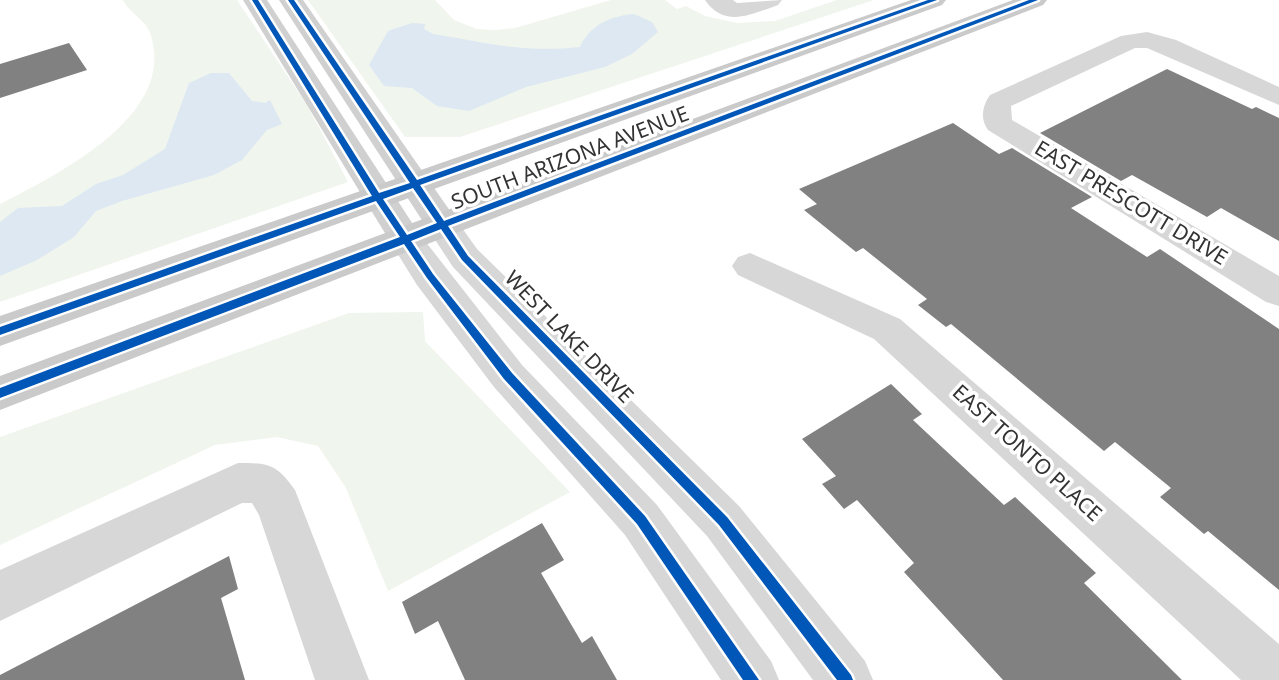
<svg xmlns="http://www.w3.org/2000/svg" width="1279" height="680" font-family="'Noto Sans',sans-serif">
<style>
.green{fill:#f0f5ed}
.water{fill:#dde8f3}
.building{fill:#818181}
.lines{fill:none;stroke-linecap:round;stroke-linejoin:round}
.street{fill:#d7d7d7;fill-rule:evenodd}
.secondary{fill:#d0d0d0;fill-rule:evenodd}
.primary{fill:#cacaca;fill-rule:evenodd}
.cycleway-casing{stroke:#fff;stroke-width:5}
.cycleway{fill:#0057b8;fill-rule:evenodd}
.labels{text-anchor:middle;stroke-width:7;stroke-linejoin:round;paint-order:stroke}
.street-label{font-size:21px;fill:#333;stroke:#fff}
</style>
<rect width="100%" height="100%" fill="#fff"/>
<path class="green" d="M 123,0 L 237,0 L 307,105 L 348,182 L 0,302 L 0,204 C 58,174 179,115 150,33 C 146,20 129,13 123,0 Z
M 308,0 L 435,0 L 454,20 L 477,29 L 495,30 L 515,28 L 611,0 L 665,0 L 677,9 L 686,6 L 705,16 L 737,23 L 775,21 L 837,0 L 874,0 L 460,137 L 405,137 Z
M 423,312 L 425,341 L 570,492 L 388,591 L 346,488 L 318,446 L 277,437 L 215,445 L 0,545 L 0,437 L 349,313 Z"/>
<path class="water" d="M 634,14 L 652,22 L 658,32 L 632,54 L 605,67 L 526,87 L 469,111 L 437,106 L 412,88 L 384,86 L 369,65 L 388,31 L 412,23 L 425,24 L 424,29 L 433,34 C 487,43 524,53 580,47 C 590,25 610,16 634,14 Z
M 211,73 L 229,73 L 252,101 L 265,103 L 270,100 L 282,124 L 267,130 L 242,160 L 214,175 L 122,201 L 96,211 L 74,237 L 37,260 L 0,276 L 0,222 L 18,208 L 62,206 L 96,184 L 123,175 L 165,149 L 189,83 Z"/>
<path class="building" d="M 69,43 L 87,70 L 0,98 L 0,64 Z
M 1167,69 L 1252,109 L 1256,107 L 1279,118 L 1279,241 L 1221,208 L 1207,217 L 1132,175 L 1121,181 L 1040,133 Z
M 953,123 L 999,154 L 1012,148 L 1092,197 L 1071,208 L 1147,257 L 1160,249 L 1279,329 L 1279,590 L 1208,531 L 1204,534 L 1160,497 L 1171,488 L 1115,442 L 1104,451 L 951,324 L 946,327 L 918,305 L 927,299 L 863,248 L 856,252 L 804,210 L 817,204 L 799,189 Z
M 891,384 L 922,414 L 913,420 L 1004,505 L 1015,497 L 1096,573 L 1084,583 L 1182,680 L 1003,680 L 904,572 L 914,563 L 857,500 L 844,509 L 822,484 L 836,476 L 802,439 Z
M 542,523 L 564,560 L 541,573 L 582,643 L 592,636 L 617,680 L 465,680 L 438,621 L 415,634 L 402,602 Z
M 229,556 L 238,589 L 221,598 L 245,680 L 0,680 L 0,675 Z"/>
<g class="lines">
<path class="street" d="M 705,0 L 733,0 L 737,3 L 782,0 L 778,5 C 752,14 725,29 705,0 Z
M 1147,32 L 1176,40 L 1279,87 L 1279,105 L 1147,48 L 1135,48 L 1011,106 L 1012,120 L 1279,276 L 1279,306 L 1266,302 L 988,130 C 980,119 982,106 990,95 L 1121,36 Z
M 443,215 L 455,218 L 477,249 L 739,506 L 865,661 L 873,680 L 813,680 L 707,536 L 453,267 L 426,226 L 431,218 Z
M 406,228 L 418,232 L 522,365 L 657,505 L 771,661 L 779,680 L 721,680 L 625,535 L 494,387 L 417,285 L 389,240 L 394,232 Z
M 750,253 L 900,319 L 1279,644 L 1279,680 L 1241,680 L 874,339 L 738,275 L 732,266 L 738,257 Z
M 238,463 C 270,463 276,464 295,490 L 369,680 L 315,680 L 259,515 L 252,503 L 242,503 L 0,621 L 0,570 Z"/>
<path class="secondary" d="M 243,0 L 267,0 L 418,232 L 423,240 L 418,248 L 406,252 L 394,248 Z
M 279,0 L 303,0 L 455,218 L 460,226 L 455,234 L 443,237 L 431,234 Z"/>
<path class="primary" d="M 911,0 L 946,0 L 942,5 L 0,346 L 0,316 Z
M 1013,0 L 1047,0 L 1043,5 L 0,410 L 0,376 Z"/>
<defs>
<path id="cycleway" d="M 252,0 L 258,0 L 379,193 L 410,183 L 288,0 L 294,0 L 417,180 L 928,0 L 937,0 L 420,185 L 444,221 L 1029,0 L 1038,0 L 448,226 L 468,256 L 727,517 L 851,675 L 853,680 L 837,680 L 719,525 L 462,260 L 441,229 L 411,241 L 433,274 L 512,373 L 645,516 L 759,680 L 743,680 L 637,524 L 504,379 L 427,278 L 404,244 L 0,398 L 0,388 L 400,237 L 376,201 L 0,335 L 0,327 L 372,196 ZM 413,188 L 437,223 L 407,235 L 383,199 Z"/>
</defs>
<use href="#cycleway" class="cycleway-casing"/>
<use href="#cycleway" class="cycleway"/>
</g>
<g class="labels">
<g class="street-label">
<text transform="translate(570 158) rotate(-21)" y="7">SOUTH ARIZONA AVENUE</text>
<text transform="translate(1131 203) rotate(31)" y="7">EAST PRESCOTT DRIVE</text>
<text transform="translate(569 337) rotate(46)" y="7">WEST LAKE DRIVE</text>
<text transform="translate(1027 453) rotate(42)" y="7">EAST TONTO PLACE</text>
</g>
</g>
</svg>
